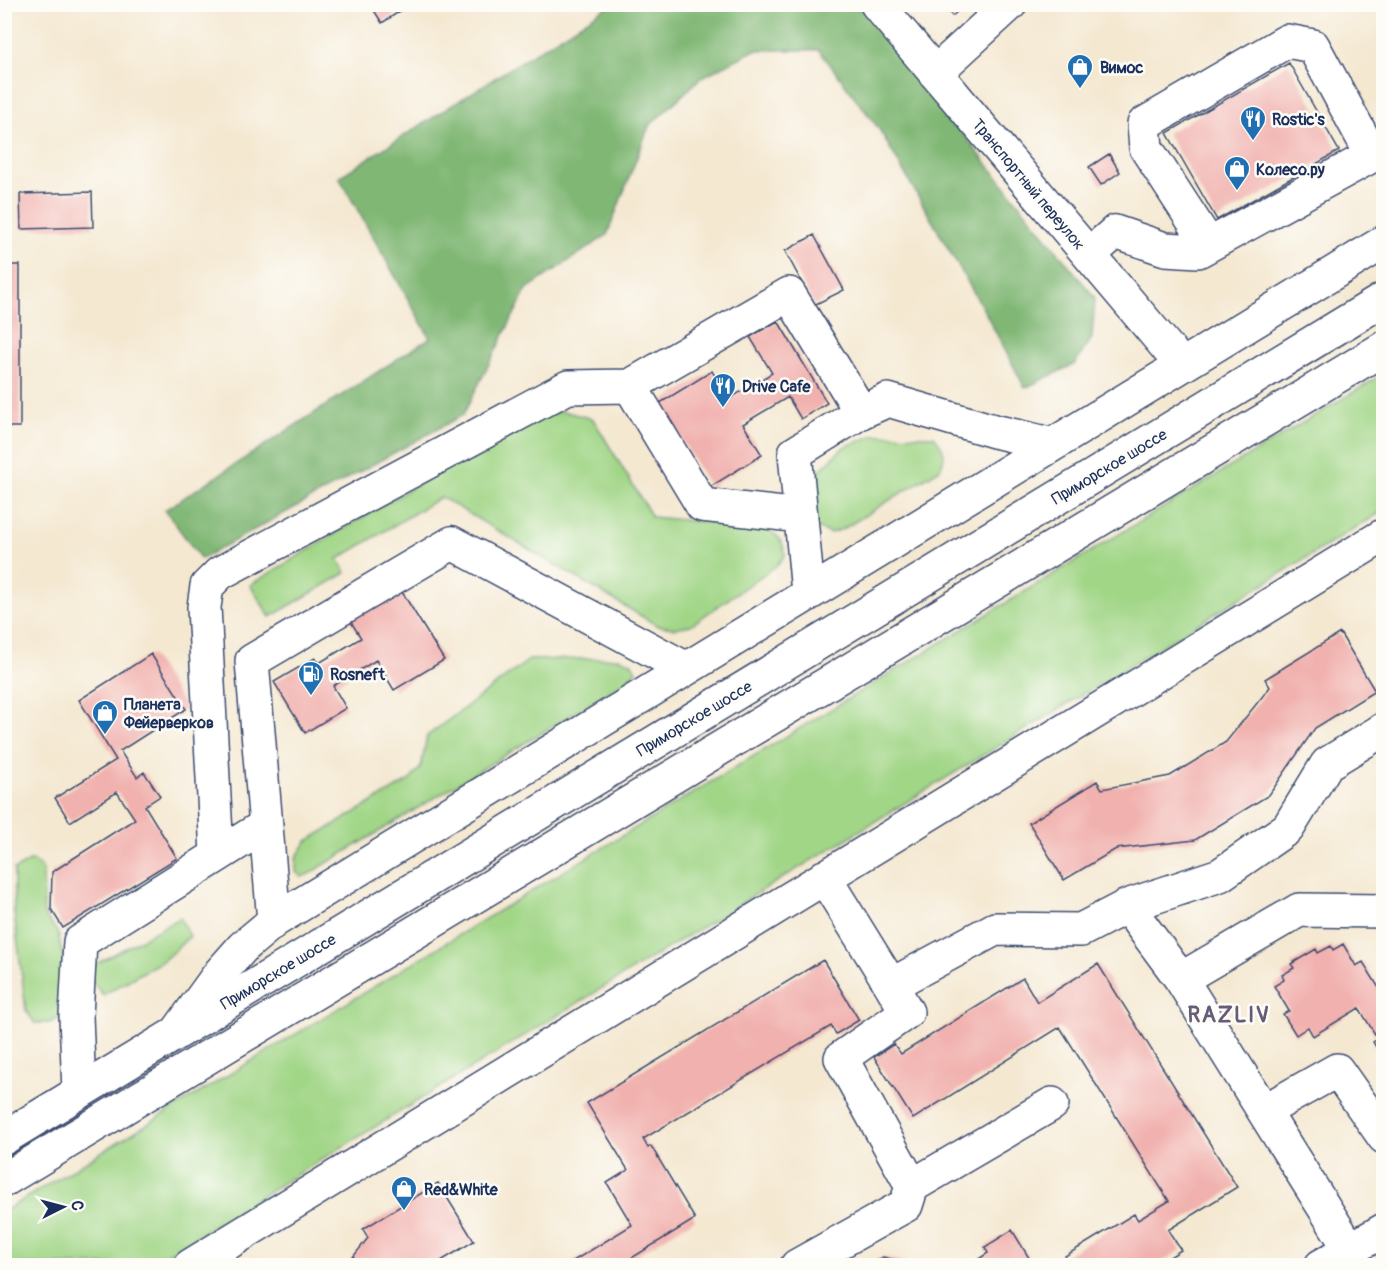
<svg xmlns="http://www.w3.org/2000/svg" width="1388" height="1270" font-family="Pangolin,sans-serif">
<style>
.green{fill:#a1d687;stroke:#5e8272;stroke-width:1.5}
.forest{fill:#80b774;stroke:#4e7369;stroke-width:1.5}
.building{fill:#f1b1ae}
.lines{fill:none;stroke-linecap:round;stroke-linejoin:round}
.minor-casing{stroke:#3c4b6f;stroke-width:36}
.highway-casing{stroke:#3c4b6f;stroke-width:36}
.minor{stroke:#fff;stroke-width:33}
.highway{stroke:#fff;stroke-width:33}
.labels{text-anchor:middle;stroke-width:5;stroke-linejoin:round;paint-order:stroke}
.poi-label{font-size:16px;font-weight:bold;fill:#1b2f5e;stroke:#fdfcf7;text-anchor:start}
.street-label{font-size:16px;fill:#1b2f5e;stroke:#fdfcf7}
.district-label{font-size:22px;font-weight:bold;letter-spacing:1.5px;fill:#665c7a;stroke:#fdfcf7}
</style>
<rect width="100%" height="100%" fill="#fdfcf7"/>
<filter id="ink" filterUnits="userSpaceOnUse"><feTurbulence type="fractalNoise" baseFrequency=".0167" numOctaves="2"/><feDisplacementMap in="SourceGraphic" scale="12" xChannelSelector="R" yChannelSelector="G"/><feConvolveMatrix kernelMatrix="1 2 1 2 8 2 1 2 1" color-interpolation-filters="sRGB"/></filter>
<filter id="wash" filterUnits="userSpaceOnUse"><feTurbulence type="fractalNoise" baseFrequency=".008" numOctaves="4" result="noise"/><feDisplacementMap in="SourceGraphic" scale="24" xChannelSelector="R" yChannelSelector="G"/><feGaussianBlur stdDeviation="1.35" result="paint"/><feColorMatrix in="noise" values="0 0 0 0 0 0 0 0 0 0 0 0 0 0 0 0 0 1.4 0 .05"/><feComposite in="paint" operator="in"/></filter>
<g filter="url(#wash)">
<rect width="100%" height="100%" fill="#f4e8d1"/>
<path class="green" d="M 1383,374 L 1383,511 L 149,1265 L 5,1265 L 6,1210 Z
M 562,411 L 593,419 L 652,517 L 759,527 C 775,532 783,537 785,555 L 777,565 L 691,625 L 675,628 L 658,626 L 441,497 L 338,559 L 346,573 L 270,617 L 250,585 L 478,448 L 539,418 Z
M 875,435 L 934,436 C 944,448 947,454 940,469 L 843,529 L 830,533 L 818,529 L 805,506 L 819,471 L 844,447 Z
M 619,658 L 631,662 L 636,671 L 624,683 L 309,874 L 301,877 L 296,872 L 296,858 L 307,841 L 410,780 L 421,767 L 427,736 L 529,660 Z
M 32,860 L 43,869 L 44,914 L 58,933 L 69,986 L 67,1015 L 49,1023 L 35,1023 L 26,1011 L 14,911 L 14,870 Z
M 180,918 L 190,936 L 164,960 L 103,995 L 91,980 L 92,966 Z"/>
<path class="forest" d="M 848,4 L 865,12 L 1095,298 L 1092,338 L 1075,364 L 1025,388 L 985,312 L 879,129 L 819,50 L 755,50 L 702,77 L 649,126 L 607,235 L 527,289 L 463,415 L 201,559 L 165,510 L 430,338 L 339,177 L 610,5 Z"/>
<g id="blocks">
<path class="building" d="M 370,4 L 411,4 L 382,23 Z
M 943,4 L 967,4 L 952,16 Z
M 1289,63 L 1339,151 L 1217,220 L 1167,133 Z
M 1109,154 L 1120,172 L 1101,185 L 1089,167 Z
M 92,192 L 93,227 L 21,229 L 20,194 Z
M 814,235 L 844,290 L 814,305 L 785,251 Z
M 4,265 L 20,265 L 20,427 L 4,427 Z
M 778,321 L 827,403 L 801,419 L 788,397 L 743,424 L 762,455 L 710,487 L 660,403 L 712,371 L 729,399 L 772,373 L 750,337 Z
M 399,587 L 444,660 L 394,690 L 376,660 L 333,686 L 346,708 L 305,733 L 274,682 L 315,658 L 319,663 L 361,638 L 348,617 Z
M 1340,633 L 1375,691 L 1315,728 L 1269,795 L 1195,840 L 1116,849 L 1064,880 L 1029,823 L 1097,781 L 1102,789 L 1170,776 L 1226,742 L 1270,687 L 1265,679 Z
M 151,654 L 186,709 L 120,751 L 137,777 L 144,772 L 160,796 L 145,806 L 177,858 L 63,928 L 51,909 L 52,872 L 135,819 L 117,792 L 70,822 L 55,798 L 116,760 L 79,700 Z
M 1343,944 L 1356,966 L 1363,962 L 1384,996 L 1384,1060 L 1373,1042 L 1378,1039 L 1359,1008 L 1313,1036 L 1308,1027 L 1296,1035 L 1283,1014 L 1289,1011 L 1274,986 L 1284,980 L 1282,975 L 1294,968 L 1291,964 L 1316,949 L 1318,953 L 1331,946 L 1333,950 Z
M 823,960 L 859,1020 L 836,1034 L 831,1026 L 643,1139 L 648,1148 L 651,1146 L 695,1219 L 630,1259 L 634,1266 L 565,1266 L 632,1225 L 607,1183 L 628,1170 L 587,1103 Z
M 1098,964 L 1237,1187 L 1168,1230 L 1181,1250 L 1156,1266 L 1070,1266 L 1065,1256 L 1134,1214 L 1138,1220 L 1169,1201 L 1060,1027 L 913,1119 L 874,1057 L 894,1044 L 901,1054 L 1023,978 L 1037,1002 Z
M 438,1183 L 474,1241 L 433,1266 L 346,1266 L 368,1238 L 363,1229 Z
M 1012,1230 L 1034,1266 L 968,1266 L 988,1253 L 985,1247 Z
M 883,1257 L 916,1265 L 916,1266 L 868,1266 Z"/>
</g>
</g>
<g filter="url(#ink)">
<use href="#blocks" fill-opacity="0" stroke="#3c4b6f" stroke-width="1.5"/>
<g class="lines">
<defs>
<path id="minor" d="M 877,4 L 1181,364
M 935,73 L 1010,4
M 1209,245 L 1146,148 L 1144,124 L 1287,41 L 1313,46 L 1372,155
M 1089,255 L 1115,232 L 1165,249 L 1198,251 L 1384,149
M 630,386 L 702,505 L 801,516
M 808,593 L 795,453 L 861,412 L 888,400 L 994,431 L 1050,444
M 217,854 L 204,607 L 207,586 L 220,573 L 568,387 L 630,386 L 789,294 L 861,412
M 824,877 L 891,985 L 995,929 L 1081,930 L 1127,906 L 1181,979 L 1350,1249
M 1127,906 L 1220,875 L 1288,828 L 1327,764 L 1384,729
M 274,921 L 252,661 L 452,543 L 685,668
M 1181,979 L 1299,910 L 1384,911
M 178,1031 L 220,973 L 243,947 L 274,921 L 1384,242
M 79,1092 L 76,1016 L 80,942 L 266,825
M 1264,1111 L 1337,1070 L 1384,1137
M 912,1186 L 1052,1104
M 190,1266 L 1384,535
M 797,1266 L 906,1205 L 912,1186 L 841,1058 L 907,1012 L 891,985
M 1321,1266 L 1384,1230"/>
<path id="highway" d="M 4,1138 L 1384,299
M 4,1180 L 1384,348"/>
</defs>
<use href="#minor" class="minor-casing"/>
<use href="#highway" class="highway-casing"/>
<use href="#minor" class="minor"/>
<use href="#highway" class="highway"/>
</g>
</g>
<defs>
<symbol id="shop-pin" viewBox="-11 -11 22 30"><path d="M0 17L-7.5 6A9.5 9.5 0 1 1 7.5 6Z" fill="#1f6fb2" stroke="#fdfcf7"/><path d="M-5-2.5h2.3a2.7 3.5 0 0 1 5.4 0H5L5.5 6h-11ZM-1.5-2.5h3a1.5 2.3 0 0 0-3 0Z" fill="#fff"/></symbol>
<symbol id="restaurant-pin" viewBox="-11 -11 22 30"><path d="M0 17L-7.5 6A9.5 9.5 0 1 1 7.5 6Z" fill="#1f6fb2" stroke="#fdfcf7"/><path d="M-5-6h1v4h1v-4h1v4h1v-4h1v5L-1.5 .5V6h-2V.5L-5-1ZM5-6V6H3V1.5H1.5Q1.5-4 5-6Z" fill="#fff"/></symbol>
<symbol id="fuel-pin" viewBox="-11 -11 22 30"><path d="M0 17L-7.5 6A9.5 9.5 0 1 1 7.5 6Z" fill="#1f6fb2" stroke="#fdfcf7"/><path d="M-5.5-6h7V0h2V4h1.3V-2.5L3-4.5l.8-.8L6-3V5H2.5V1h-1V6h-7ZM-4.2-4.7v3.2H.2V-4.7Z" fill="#fff"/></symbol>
</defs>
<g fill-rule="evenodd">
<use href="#shop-pin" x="1065" y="52" width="30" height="40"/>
<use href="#restaurant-pin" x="1238" y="104" width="30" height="40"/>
<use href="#shop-pin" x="1222" y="154" width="30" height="40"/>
<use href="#restaurant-pin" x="708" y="371" width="30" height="40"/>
<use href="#fuel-pin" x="296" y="659" width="30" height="40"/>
<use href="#shop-pin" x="90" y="698" width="30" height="40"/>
<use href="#shop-pin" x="389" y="1174" width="30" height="40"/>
</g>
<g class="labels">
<g class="poi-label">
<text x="1100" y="73">Вимос</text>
<text x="1272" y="125">Rostic's</text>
<text x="1256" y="175">Колесо.ру</text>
<text x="742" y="392">Drive Cafe</text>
<text x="330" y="680">Rosneft</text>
<text x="124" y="710">Планета<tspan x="124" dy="18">Фейерверков</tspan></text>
<text x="424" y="1195">Red&amp;White</text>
</g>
<g class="street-label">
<text transform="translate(1029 184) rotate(50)" y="6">Транспортный переулок</text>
<text transform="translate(1109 466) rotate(-31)" y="6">Приморское шоссе</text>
<text transform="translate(694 718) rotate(-31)" y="6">Приморское шоссе</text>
<text transform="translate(278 971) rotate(-31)" y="6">Приморское шоссе</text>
</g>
<g class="district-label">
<text x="1229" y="1022">RAZLIV</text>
</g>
</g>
<rect width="1388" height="1270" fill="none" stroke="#fdfcf7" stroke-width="24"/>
<g transform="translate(63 1207) rotate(84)" stroke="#fdfcf7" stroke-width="4.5" paint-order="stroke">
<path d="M0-4.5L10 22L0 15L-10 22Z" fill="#1b2f5e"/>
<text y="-9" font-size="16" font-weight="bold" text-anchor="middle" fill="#1b2f5e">С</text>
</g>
</svg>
